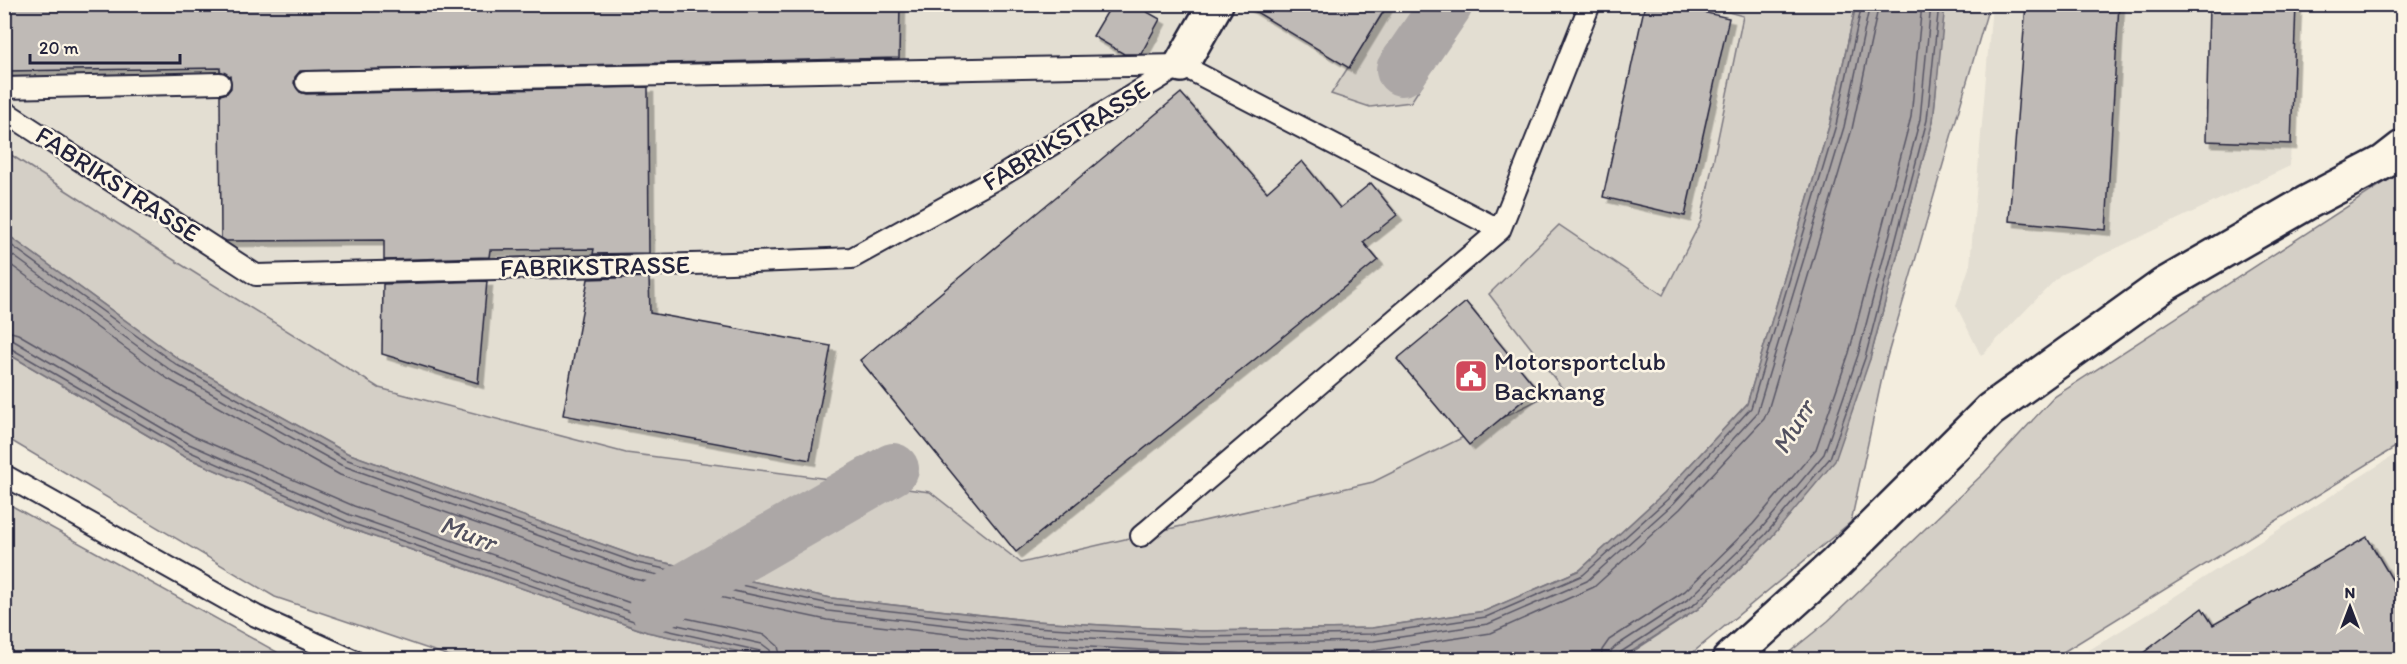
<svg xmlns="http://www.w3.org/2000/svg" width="2407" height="664" font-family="Itim,sans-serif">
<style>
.built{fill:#e3ded2}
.green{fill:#d4cfc6;stroke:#7b7880;stroke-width:1.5}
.water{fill:#aca7a6;stroke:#75727b;stroke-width:1.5}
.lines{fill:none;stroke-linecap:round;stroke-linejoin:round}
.shore{stroke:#595766;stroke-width:1.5}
.canal{stroke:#aca7a6;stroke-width:52}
.building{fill:#bfbab6;stroke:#22223b;stroke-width:1.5;filter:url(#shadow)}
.lane-casing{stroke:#22223b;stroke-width:24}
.street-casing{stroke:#22223b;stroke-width:38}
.lane{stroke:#fcf5e5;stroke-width:20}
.street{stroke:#fcf5e5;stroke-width:33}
.labels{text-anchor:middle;stroke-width:5;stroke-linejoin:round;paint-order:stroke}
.street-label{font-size:26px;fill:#22223b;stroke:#fcf5e5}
.poi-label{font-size:26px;fill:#22223b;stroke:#fcf5e5;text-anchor:start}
.water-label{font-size:27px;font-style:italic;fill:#525160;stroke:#fcf5e5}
</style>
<defs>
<filter id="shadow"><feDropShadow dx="5.5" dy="5.5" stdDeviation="0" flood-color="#0004"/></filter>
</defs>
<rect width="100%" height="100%" fill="#f3edde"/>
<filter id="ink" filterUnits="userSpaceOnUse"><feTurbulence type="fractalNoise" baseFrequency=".0167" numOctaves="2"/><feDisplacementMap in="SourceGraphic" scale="12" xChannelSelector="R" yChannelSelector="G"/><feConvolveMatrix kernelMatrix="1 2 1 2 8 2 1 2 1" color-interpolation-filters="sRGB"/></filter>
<g filter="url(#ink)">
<path class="built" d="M 1703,4 L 1743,16 L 1701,221 L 1663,295 L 1559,225 L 1562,388 L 1373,482 L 1021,563 L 930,492 L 626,453 L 379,388 L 174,260 L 5,151 L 4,5 Z
M 1992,5 L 2296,5 L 2290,166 L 2060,275 L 1981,356 L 1956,305 L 1970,265 Z
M 2402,450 L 2402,659 L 2073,660 L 2149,613 Z"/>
<path class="green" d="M 1388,5 L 1473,5 L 1411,102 L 1370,107 L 1331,94 Z
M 1703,5 L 1856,5 L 1830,123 L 1747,404 L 1664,493 L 1580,570 L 1485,611 L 1372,628 L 1202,631 L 1035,621 L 831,598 L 638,557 L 347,453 L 180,360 L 5,233 L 5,151 L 174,260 L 379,388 L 626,453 L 930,492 L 1021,563 L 1373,482 L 1562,388 L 1489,294 L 1559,225 L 1663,295 L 1701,221 L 1743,16 Z
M 1944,5 L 1987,5 L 1987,13 L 1885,364 L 1851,522 L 1685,659 L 1620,660 L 1698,609 L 1770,539 L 1870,359 L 1933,121 Z
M 2402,171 L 2402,443 L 2052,659 L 1781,659 L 1828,621 L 1984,473 L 2054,397 Z
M 5,352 L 183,456 L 346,527 L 647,632 L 773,659 L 458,659 L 275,597 L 5,437 Z
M 5,502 L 277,652 L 274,659 L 5,659 Z"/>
<path class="water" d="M 1856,5 L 1945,5 L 1933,121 L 1870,359 L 1835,461 L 1770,539 L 1698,609 L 1620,659 L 773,659 L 647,632 L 346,527 L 183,456 L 5,352 L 5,233 L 180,360 L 347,453 L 638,557 L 831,598 L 1035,621 L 1202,631 L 1372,628 L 1485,611 L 1580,570 L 1664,493 L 1747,404 L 1830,123 Z"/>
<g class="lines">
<path class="shore" d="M 4,240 L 177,365 L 345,459 L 637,563 L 830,604 L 1034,627 L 1201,637 L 1373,634 L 1486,617 L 1583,575 L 1669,498 L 1751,408 L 1836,125 L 1862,4
M 4,249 L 173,372 L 341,465 L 635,570 L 828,611 L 1034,635 L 1201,644 L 1374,641 L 1488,624 L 1587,581 L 1674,503 L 1757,413 L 1844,127 L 1870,4
M 4,260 L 168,379 L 340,475 L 634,579 L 827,620 L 1033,644 L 1201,653 L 1372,651 L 1491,633 L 1594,587 L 1680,509 L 1764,419 L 1768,410 L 1852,129 L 1879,4
M 4,330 L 18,334 L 193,436 L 354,506 L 653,611 L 765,635 L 778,646 L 781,660
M 4,339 L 14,341 L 189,444 L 350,515 L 651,619 L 762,644 L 770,650 L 772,660
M 4,347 L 10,348 L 186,450 L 348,522 L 648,626 L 760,651 L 764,654 L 765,660
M 1601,660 L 1602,650 L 1609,640 L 1685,591 L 1753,524 L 1816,449 L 1849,353 L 1911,117 L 1922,4
M 1610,660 L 1611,651 L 1616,646 L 1690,598 L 1760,530 L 1824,454 L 1858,355 L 1920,119 L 1931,4
M 1618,660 L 1621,652 L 1695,604 L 1765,535 L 1830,458 L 1865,358 L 1927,120 L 1939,4"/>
<path class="canal" d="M 1402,70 L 1447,4
M 655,606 L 893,469"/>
</g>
<path class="building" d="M 4,4 L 900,4 L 899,58 L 300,71 L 295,77 L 294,83 L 300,92 L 306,94 L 648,87 L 649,253 L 593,254 L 594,249 L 490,250 L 489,257 L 384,260 L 384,240 L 226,241 L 221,238 L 220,95 L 227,93 L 231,88 L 230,76 L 220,71 L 220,68 L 4,71 Z
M 1112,4 L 1133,4 L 1160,19 L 1141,54 L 1124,54 L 1093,36 Z
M 1243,4 L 1388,4 L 1349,68 Z
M 1645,4 L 1667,4 L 1729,18 L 1685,216 L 1603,197 Z
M 2026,4 L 2119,4 L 2106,230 L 2009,221 Z
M 2209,4 L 2296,4 L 2291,144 L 2206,141 Z
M 1181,93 L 1267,192 L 1302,161 L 1340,208 L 1371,183 L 1397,215 L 1363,242 L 1378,260 L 1016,552 L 860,360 Z
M 649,277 L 650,313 L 831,346 L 810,460 L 563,415 L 588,279 Z
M 487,281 L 478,383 L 382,354 L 383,284 Z
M 1466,302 L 1537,389 L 1469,445 L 1397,359 Z
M 2367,537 L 2403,598 L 2403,650 L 2385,660 L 2134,660 L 2202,608 L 2213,625 Z"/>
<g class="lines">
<defs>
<path id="lane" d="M 306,82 L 1181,65 L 1500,230
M 4,88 L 220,83
M 4,111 L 256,275 L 731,263 L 852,258 L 1001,176 L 1181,65
M 4,475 L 256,616 L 353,660
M 1141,536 L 1500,230 L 1590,4"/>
<path id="street" d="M 1181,65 L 1216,4
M 1729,660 L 1835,564 L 1990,410 L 2164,285 L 2308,202 L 2384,162 L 2402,148"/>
</defs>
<use href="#lane" class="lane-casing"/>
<use href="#street" class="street-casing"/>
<use href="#lane" class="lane"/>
<use href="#street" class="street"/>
</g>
</g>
<defs>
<symbol id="civic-square" viewBox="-11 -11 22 22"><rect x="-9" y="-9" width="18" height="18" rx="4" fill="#d1495b" stroke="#fcf5e5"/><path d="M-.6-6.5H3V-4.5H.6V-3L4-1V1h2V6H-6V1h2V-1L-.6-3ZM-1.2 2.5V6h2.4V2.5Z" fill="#fff"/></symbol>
</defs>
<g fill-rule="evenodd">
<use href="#civic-square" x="1452" y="357" width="38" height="38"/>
</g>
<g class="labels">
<g class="street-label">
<text transform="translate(1066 135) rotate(-31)" y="9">FABRIKSTRASSE</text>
<text transform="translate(118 184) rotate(33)" y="9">FABRIKSTRASSE</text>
<text transform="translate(595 266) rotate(-1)" y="9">FABRIKSTRASSE</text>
</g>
<g class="poi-label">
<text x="1494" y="370">Motorsportclub<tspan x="1494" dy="30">Backnang</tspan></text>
</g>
<g class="water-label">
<text transform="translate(1793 427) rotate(-59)" y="9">Murr</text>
<text transform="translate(468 533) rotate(21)" y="9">Murr</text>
</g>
</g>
<rect width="2407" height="664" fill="none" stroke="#fcf5e5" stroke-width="24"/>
<rect x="12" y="12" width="2383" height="640" fill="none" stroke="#22223b" stroke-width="2" filter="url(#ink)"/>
<g transform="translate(2350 607)" stroke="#fcf5e5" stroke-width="4.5" paint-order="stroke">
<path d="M0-4.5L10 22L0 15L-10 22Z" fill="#22223b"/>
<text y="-9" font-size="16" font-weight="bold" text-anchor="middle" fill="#22223b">N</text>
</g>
<path d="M30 54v9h150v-9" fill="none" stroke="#22223b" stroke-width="3"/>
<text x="39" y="54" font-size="18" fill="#22223b" stroke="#fcf5e5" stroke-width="4.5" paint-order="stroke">20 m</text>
</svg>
